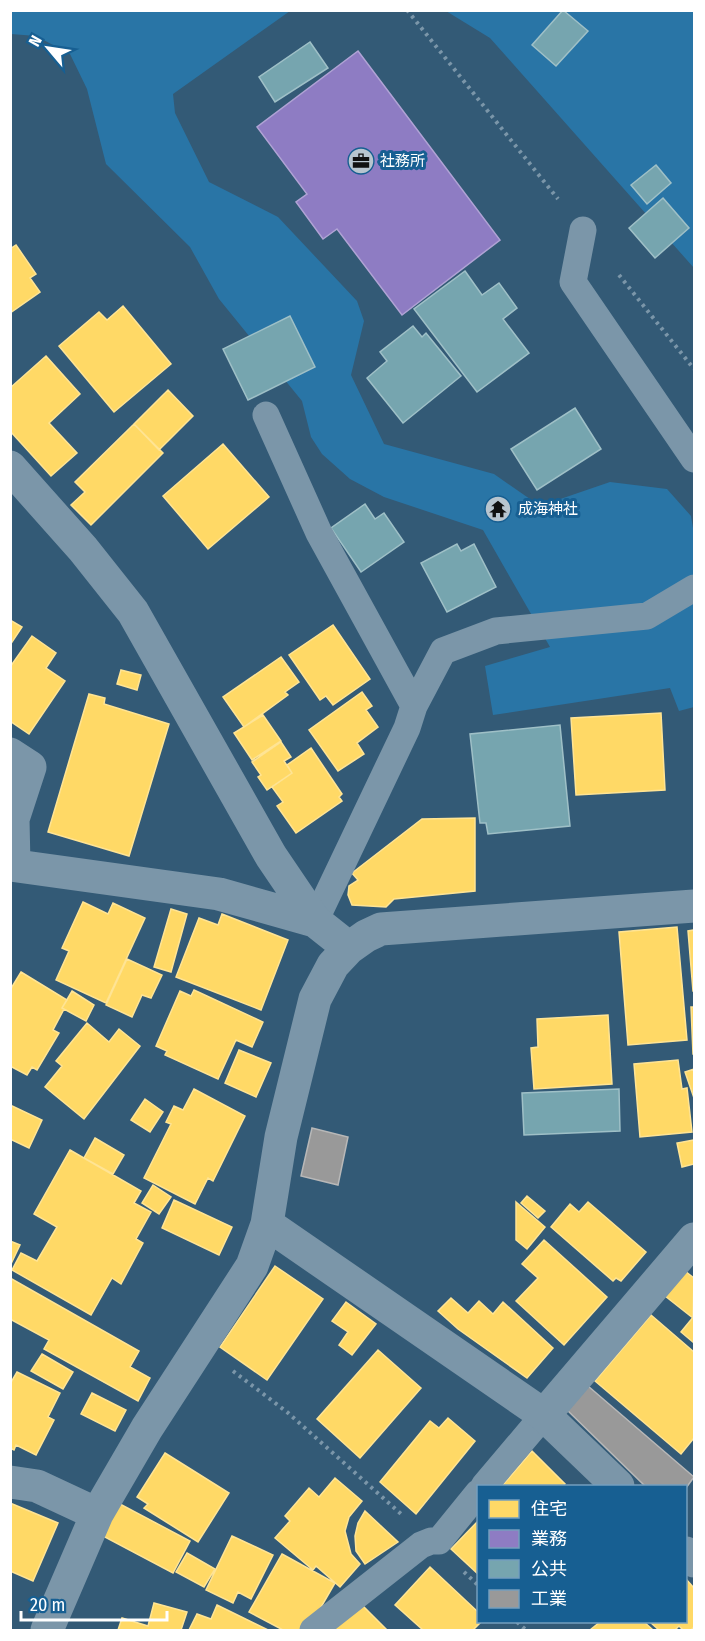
<svg xmlns="http://www.w3.org/2000/svg" width="705" height="1641" font-family="'Fira Sans Condensed','Noto Sans JP',sans-serif">
<style>
.green{fill:#2975a6}
.homes{fill:#ffd966;stroke:#ffe494;stroke-width:1.5}
.offices{fill:#8e7cc3;stroke:#b0a3d5;stroke-width:1.5}
.public{fill:#76a5af;stroke:#9fc0c7;stroke-width:1.5}
.industry{fill:#999;stroke:#b8b8b8;stroke-width:1.5}
.lines{fill:none;stroke-linecap:round;stroke-linejoin:round}
.path{stroke:#7b96a9;stroke-width:4;stroke-dasharray:3 4.5;stroke-linecap:butt}
.service{stroke:#7b96a9;stroke-width:27}
.minor{stroke:#7b96a9;stroke-width:33}
.labels{text-anchor:middle;stroke-width:6;stroke-linejoin:round;paint-order:stroke}
.poi-label{font-size:15px;fill:#fff;stroke:#175f92;text-anchor:start}
</style>
<rect width="100%" height="100%" fill="#335a76"/>
<path class="green" d="M 10,11 L 290,11 L 173,94 L 175,113 L 209,182 L 278,217 L 357,301 L 364,321 L 351,375 L 384,444 L 494,474 L 540,506 L 610,482 L 667,489 L 691,516 L 694,534 L 694,707 L 679,711 L 670,688 L 493,715 L 485,666 L 550,647 L 483,530 L 384,497 L 350,479 L 322,454 L 311,437 L 302,401 L 219,299 L 190,247 L 106,164 L 87,89 L 70,54 L 36,36 L 11,34 Z
M 446,11 L 694,11 L 694,268 L 490,38 Z"/>
<path class="homes" d="M 16,245 L 36,274 L 30,278 L 40,292 L 10,313 L 10,249 Z
M 123,306 L 171,364 L 114,412 L 59,346 L 99,312 L 107,320 Z
M 46,356 L 80,394 L 49,423 L 77,453 L 51,476 L 10,431 L 10,388 Z
M 168,390 L 193,416 L 159,450 L 134,424 Z
M 134,424 L 163,453 L 91,525 L 71,505 L 85,492 L 75,482 Z
M 223,444 L 269,497 L 208,549 L 163,496 Z
M 10,620 L 22,627 L 10,645 Z
M 333,625 L 370,679 L 333,705 L 326,696 L 320,700 L 289,655 Z
M 32,636 L 56,653 L 46,668 L 65,681 L 29,734 L 10,721 L 10,667 Z
M 281,657 L 299,682 L 285,692 L 288,695 L 244,727 L 223,697 Z
M 121,670 L 141,675 L 137,690 L 117,684 Z
M 362,692 L 372,706 L 366,710 L 378,727 L 357,743 L 364,754 L 338,771 L 309,730 Z
M 89,694 L 105,698 L 104,704 L 169,724 L 129,856 L 48,832 Z
M 661,713 L 665,790 L 576,795 L 571,718 Z
M 263,715 L 281,741 L 252,760 L 234,733 Z
M 281,742 L 291,757 L 284,761 L 292,773 L 267,790 L 258,777 L 261,775 L 252,762 Z
M 311,748 L 342,794 L 339,797 L 342,801 L 296,833 L 277,806 L 283,802 L 272,787 L 292,773 L 287,765 Z
M 475,818 L 475,891 L 394,899 L 386,907 L 352,905 L 348,895 L 349,886 L 358,880 L 352,873 L 422,819 Z
M 83,902 L 108,914 L 113,903 L 145,918 L 106,1003 L 56,980 L 69,951 L 62,948 Z
M 171,909 L 187,914 L 171,972 L 154,967 Z
M 222,914 L 288,940 L 261,1010 L 176,977 L 199,918 L 218,925 Z
M 677,927 L 687,1040 L 628,1045 L 619,932 Z
M 694,930 L 694,991 L 693,991 L 688,931 Z
M 127,959 L 162,975 L 151,998 L 142,995 L 132,1017 L 106,1005 Z
M 21,972 L 67,1000 L 62,1008 L 64,1009 L 53,1030 L 59,1033 L 37,1070 L 32,1067 L 27,1075 L 10,1066 L 10,990 Z
M 194,990 L 263,1022 L 252,1047 L 236,1040 L 218,1079 L 165,1055 L 167,1051 L 156,1046 L 180,991 L 191,996 Z
M 72,991 L 94,1005 L 86,1021 L 62,1008 Z
M 691,1007 L 694,1007 L 694,1054 L 693,1054 Z
M 608,1015 L 612,1084 L 534,1089 L 531,1048 L 538,1047 L 537,1019 Z
M 87,1023 L 109,1042 L 119,1029 L 140,1046 L 84,1119 L 45,1087 L 62,1066 L 56,1061 Z
M 239,1050 L 271,1063 L 256,1097 L 225,1083 Z
M 678,1060 L 682,1089 L 687,1088 L 692,1132 L 640,1137 L 634,1064 Z
M 694,1069 L 694,1098 L 685,1072 Z
M 194,1089 L 245,1116 L 213,1181 L 208,1178 L 195,1204 L 144,1178 L 171,1124 L 166,1122 L 174,1106 L 183,1110 Z
M 145,1099 L 163,1112 L 150,1132 L 131,1120 Z
M 10,1105 L 42,1120 L 29,1148 L 10,1139 Z
M 95,1138 L 124,1155 L 113,1174 L 84,1158 Z
M 694,1140 L 694,1164 L 682,1167 L 677,1143 Z
M 70,1150 L 141,1191 L 134,1203 L 151,1212 L 136,1239 L 143,1243 L 121,1284 L 112,1278 L 91,1315 L 12,1270 L 21,1253 L 37,1261 L 57,1227 L 34,1214 Z
M 153,1185 L 171,1197 L 159,1214 L 142,1203 Z
M 527,1196 L 545,1211 L 538,1218 L 521,1203 Z
M 174,1200 L 232,1227 L 219,1255 L 162,1228 Z
M 516,1202 L 545,1227 L 527,1249 L 516,1240 Z
M 588,1202 L 646,1252 L 621,1281 L 616,1278 L 613,1281 L 551,1227 L 570,1204 L 579,1212 Z
M 544,1240 L 607,1297 L 564,1345 L 516,1301 L 538,1278 L 522,1264 Z
M 10,1241 L 20,1245 L 10,1266 Z
M 275,1266 L 323,1299 L 267,1380 L 220,1347 Z
M 685,1271 L 694,1278 L 693,1318 L 665,1296 Z
M 10,1278 L 139,1351 L 130,1367 L 150,1378 L 138,1401 L 44,1349 L 49,1340 L 10,1319 Z
M 451,1298 L 468,1313 L 479,1301 L 493,1314 L 503,1302 L 553,1348 L 527,1378 L 458,1329 L 438,1311 Z
M 346,1302 L 376,1324 L 352,1355 L 339,1345 L 348,1332 L 332,1321 Z
M 651,1315 L 694,1352 L 694,1438 L 681,1454 L 595,1381 Z
M 694,1316 L 694,1343 L 681,1332 Z
M 378,1350 L 421,1388 L 360,1458 L 317,1419 Z
M 42,1354 L 73,1372 L 63,1389 L 31,1371 Z
M 17,1372 L 60,1393 L 48,1417 L 54,1420 L 36,1455 L 16,1445 L 14,1450 L 10,1448 L 10,1384 Z
M 92,1393 L 126,1410 L 115,1431 L 81,1414 Z
M 448,1418 L 475,1441 L 416,1514 L 380,1482 L 430,1421 L 439,1428 Z
M 532,1451 L 565,1484 L 562,1486 L 502,1486 Z
M 165,1453 L 229,1493 L 198,1542 L 144,1508 L 148,1504 L 137,1497 Z
M 335,1478 L 362,1501 L 349,1517 L 345,1531 L 351,1554 L 360,1564 L 340,1587 L 316,1566 L 313,1570 L 275,1538 L 290,1521 L 285,1516 L 309,1488 L 319,1497 Z
M 10,1503 L 58,1523 L 33,1581 L 10,1571 Z
M 118,1503 L 190,1541 L 173,1573 L 101,1535 Z
M 365,1511 L 398,1542 L 365,1564 L 356,1551 L 355,1536 L 358,1523 Z
M 478,1521 L 478,1574 L 451,1549 Z
M 232,1536 L 273,1555 L 251,1599 L 238,1592 L 233,1603 L 206,1590 Z
M 187,1553 L 215,1569 L 204,1587 L 176,1572 Z
M 282,1554 L 335,1583 L 313,1621 L 300,1630 L 283,1630 L 249,1612 Z
M 430,1567 L 478,1612 L 478,1622 L 481,1622 L 473,1630 L 423,1630 L 395,1605 Z
M 686,1579 L 694,1588 L 694,1627 L 691,1630 L 683,1630 L 679,1626 L 675,1630 L 659,1630 L 650,1622 L 686,1622 Z
M 357,1600 L 387,1630 L 326,1630 Z
M 154,1603 L 187,1612 L 181,1630 L 118,1630 L 122,1618 L 148,1626 Z
M 217,1605 L 268,1630 L 189,1630 L 197,1614 L 211,1619 Z
M 600,1622 L 644,1622 L 653,1630 L 590,1630 Z"/>
<path class="offices" d="M 358,51 L 500,240 L 402,315 L 337,229 L 323,239 L 296,202 L 307,194 L 257,127 Z"/>
<path class="public" d="M 563,10 L 588,31 L 556,66 L 532,45 Z
M 310,42 L 328,68 L 275,102 L 259,77 Z
M 656,165 L 671,183 L 647,204 L 631,185 Z
M 663,198 L 689,228 L 655,258 L 629,228 Z
M 465,271 L 482,295 L 499,283 L 517,308 L 503,319 L 529,353 L 477,392 L 414,309 Z
M 290,316 L 315,367 L 248,400 L 223,349 Z
M 413,326 L 422,337 L 426,333 L 461,376 L 403,423 L 367,378 L 387,361 L 380,352 Z
M 575,408 L 601,449 L 537,490 L 511,449 Z
M 365,504 L 375,519 L 384,513 L 404,542 L 361,572 L 331,528 Z
M 457,544 L 461,551 L 474,544 L 496,587 L 447,612 L 421,563 Z
M 560,725 L 570,826 L 488,834 L 486,823 L 480,823 L 470,734 Z
M 619,1089 L 620,1131 L 524,1135 L 522,1093 Z"/>
<path class="industry" d="M 312,1128 L 348,1137 L 338,1185 L 301,1176 Z
M 588,1386 L 694,1477 L 686,1488 L 645,1486 L 567,1410 Z"/>
<g class="lines">
<path class="path" d="M 407,10 L 558,199
M 619,275 L 694,369
M 233,1371 L 287,1412 L 401,1514
M 464,1572 L 478,1585
M 517,1622 L 526,1630"/>
<path class="service" d="M 583,230 L 573,282 L 694,459
M 266,415 L 319,533 L 414,706
M 315,921 L 407,728 L 414,706 L 443,651 L 496,631 L 647,616 L 694,588
M 484,1486 L 544,1415
M 313,1630 L 421,1545 L 431,1541 L 439,1541 L 478,1493"/>
<path class="minor" d="M 10,467 L 83,549 L 133,612 L 271,856 L 315,921 L 349,948 L 366,936 L 381,929 L 694,906
M 10,754 L 30,767 L 13,819 L 14,865
M 10,865 L 219,894 L 315,921
M 267,1224 L 544,1415 L 618,1486
M 544,1415 L 694,1239
M 10,1482 L 37,1486 L 97,1514
M 686,1553 L 694,1561
M 47,1630 L 97,1514 L 147,1428 L 252,1266 L 267,1224 L 281,1137 L 315,999 L 333,965 L 349,948"/>
</g>
<defs>
<symbol id="office-disc" viewBox="-11 -11 22 22"><circle r="9.5" fill="#b8c5cf" stroke="#175f92"/><path d="M-6-3h4V-5.5h4V-3h4V5H-6ZM-1-4.5V-3h2v-1.5ZM-6 0V1H6V0Z" fill="#111"/></symbol>
<symbol id="temple-disc" viewBox="-11 -11 22 22"><circle r="9.5" fill="#b8c5cf" stroke="#175f92"/><path d="M0-6L5-2H3V0L6.5 2.5H4V6H1.5V3h-3V6H-4V2.5H-6.5L-3 0V-2H-5Z" fill="#111"/></symbol>
</defs>
<g fill-rule="evenodd">
<use href="#office-disc" x="346" y="146" width="30" height="30"/>
<use href="#temple-disc" x="483" y="494" width="30" height="30"/>
</g>
<g class="labels">
<g class="poi-label">
<text x="380" y="166">社務所</text>
<text x="518" y="514">成海神社</text>
</g>
</g>
<rect width="705" height="1641" fill="none" stroke="#ffffff" stroke-width="24"/>
<rect x="477" y="1485" width="210" height="138" fill="#175f92" stroke="#749fbe" stroke-width="1.5"/>
<rect x="489" y="1500" width="30" height="18" fill="#ffd966" stroke="#749fbe" stroke-width="1.5"/>
<text x="531" y="1515" font-size="18" fill="#ffffff">住宅</text>
<rect x="489" y="1530" width="30" height="18" fill="#8e7cc3" stroke="#749fbe" stroke-width="1.5"/>
<text x="531" y="1545" font-size="18" fill="#ffffff">業務</text>
<rect x="489" y="1560" width="30" height="18" fill="#76a5af" stroke="#749fbe" stroke-width="1.5"/>
<text x="531" y="1575" font-size="18" fill="#ffffff">公共</text>
<rect x="489" y="1590" width="30" height="18" fill="#999999" stroke="#749fbe" stroke-width="1.5"/>
<text x="531" y="1605" font-size="18" fill="#ffffff">工業</text>
<g transform="translate(48 48) rotate(299)" stroke="#175f92" stroke-width="4.5" paint-order="stroke">
<path d="M0-4.5L10 22L0 15L-10 22Z" fill="#ffffff"/>
<text y="-9" font-size="16" font-weight="bold" text-anchor="middle" fill="#ffffff">N</text>
</g>
<path d="M21 1611v9h146v-9" fill="none" stroke="#ffffff" stroke-width="3"/>
<text x="30" y="1611" font-size="18" fill="#ffffff" stroke="#175f92" stroke-width="4.5" paint-order="stroke">20 m</text>
</svg>
